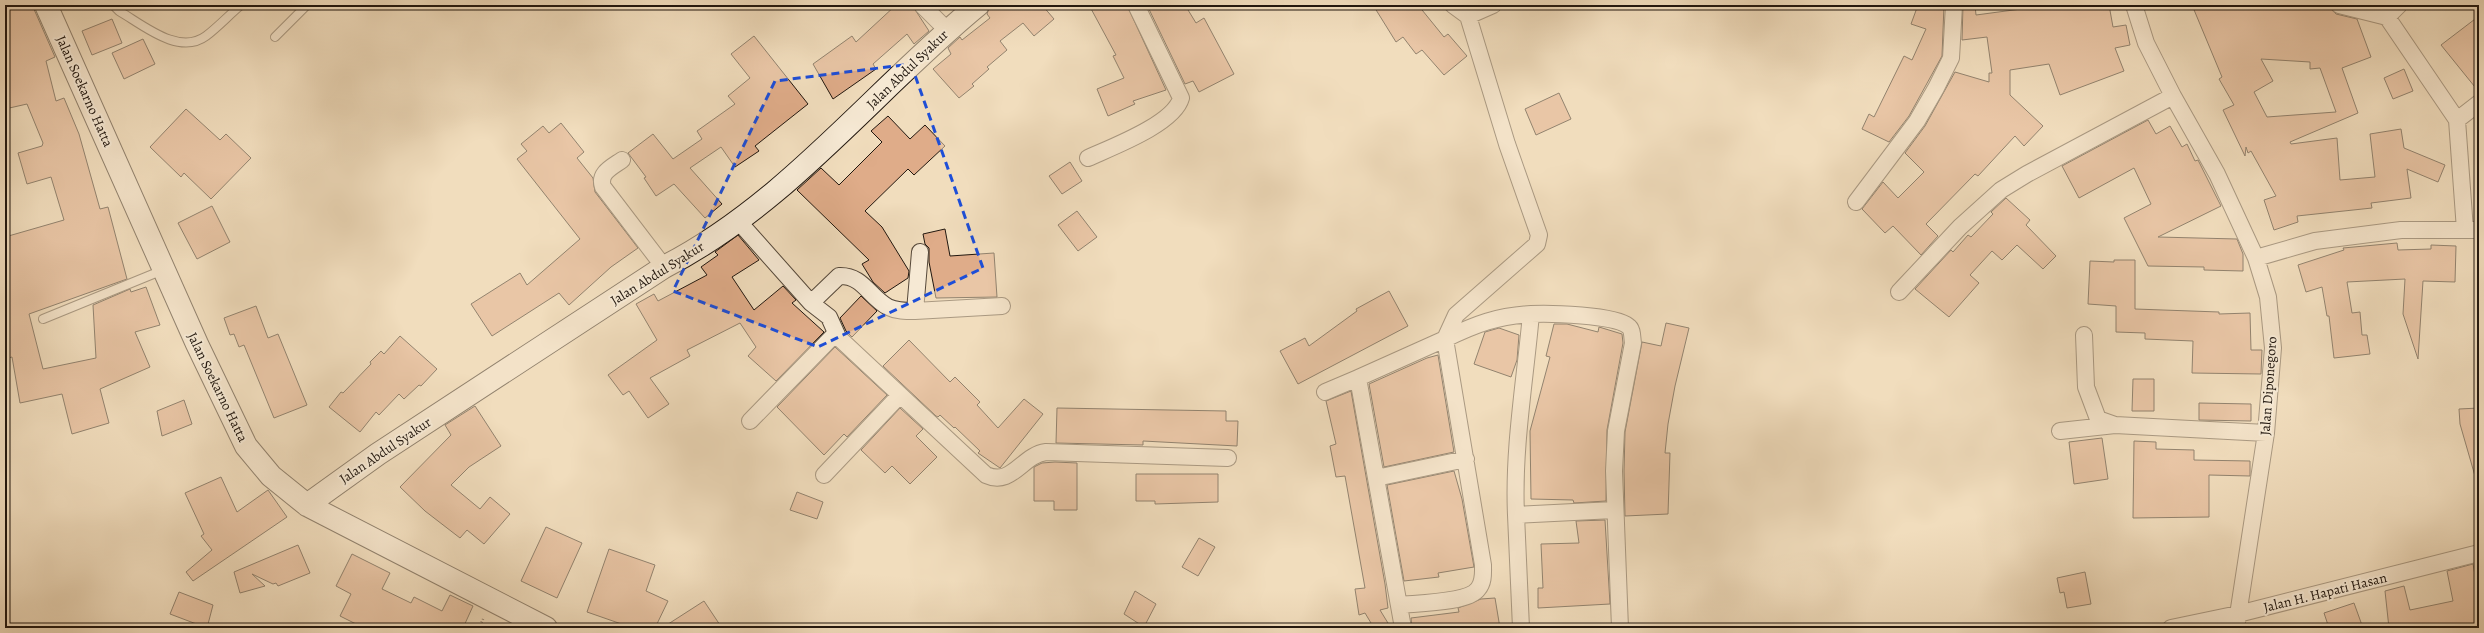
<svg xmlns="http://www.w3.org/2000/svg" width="2484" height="633" font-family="Alegreya,serif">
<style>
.building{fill:#dfac89;stroke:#21170f;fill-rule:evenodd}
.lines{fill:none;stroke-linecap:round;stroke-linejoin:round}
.lane-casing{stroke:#55483a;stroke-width:10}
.street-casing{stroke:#55483a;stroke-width:18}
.secondary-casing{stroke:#21170f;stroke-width:24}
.path{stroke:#21170f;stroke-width:2.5;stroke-dasharray:1 2;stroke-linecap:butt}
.lane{stroke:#f6e9d4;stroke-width:8}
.street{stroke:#f6e9d4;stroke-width:16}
.secondary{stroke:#f6e9d4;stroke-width:22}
.marked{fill:none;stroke:#1d4ed8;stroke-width:3;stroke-dasharray:8 5;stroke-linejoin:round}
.labels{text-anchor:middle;stroke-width:4;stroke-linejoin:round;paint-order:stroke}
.street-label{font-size:14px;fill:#21170f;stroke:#f6e9d4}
</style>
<rect width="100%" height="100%" fill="#f1ddbd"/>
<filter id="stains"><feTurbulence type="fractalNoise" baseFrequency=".005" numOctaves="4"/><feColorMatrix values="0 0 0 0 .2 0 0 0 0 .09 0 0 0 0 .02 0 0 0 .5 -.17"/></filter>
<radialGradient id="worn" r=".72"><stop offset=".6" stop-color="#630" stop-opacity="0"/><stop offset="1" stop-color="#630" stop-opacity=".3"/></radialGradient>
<path class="building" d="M 5,5 L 32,5 L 37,16 L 55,57 L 46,61 L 56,101 L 64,98 L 79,134 L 100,209 L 108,207 L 127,279 L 29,314 L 43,369 L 96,358 L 93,305 L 130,289 L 131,292 L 146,287 L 160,325 L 135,332 L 150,367 L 100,389 L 109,423 L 72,434 L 62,394 L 20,403 L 12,357 L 5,359 L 5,237 L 64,220 L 51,177 L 27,184 L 18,153 L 42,146 L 43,143 L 27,104 L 5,109 Z
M 896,5 L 912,5 L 929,31 L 914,44 L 907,34 L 873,64 L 876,69 L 833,99 L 813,64 L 852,36 L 856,42 Z
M 990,5 L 1042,5 L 1054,19 L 1034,36 L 1023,23 L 1000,41 L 1007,50 L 987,67 L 989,69 L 972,84 L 974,86 L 959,98 L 933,69 L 951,54 L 948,48 L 960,37 L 962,40 L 990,18 L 987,14 Z
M 1089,5 L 1127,5 L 1166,90 L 1133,101 L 1135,104 L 1108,116 L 1097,89 L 1124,78 L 1113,56 L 1116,55 Z
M 1147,5 L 1185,5 L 1196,23 L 1204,18 L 1234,74 L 1199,92 L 1193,81 L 1185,84 Z
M 1373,5 L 1418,5 L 1444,37 L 1448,34 L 1467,56 L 1444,75 L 1422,50 L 1416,54 L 1403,37 L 1396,42 Z
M 1918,5 L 1944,5 L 1942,56 L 1909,116 L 1889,142 L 1862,129 L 1869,114 L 1874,117 L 1904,56 L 1912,60 L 1926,29 L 1911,24 Z
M 1963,5 L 1975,5 L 1976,15 L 2021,9 L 2020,5 L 2109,5 L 2113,27 L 2126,25 L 2130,45 L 2115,48 L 2124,71 L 2060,95 L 2049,64 L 2010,70 L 2010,95 L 2043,126 L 2024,146 L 2015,136 L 1978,176 L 1975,174 L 1926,224 L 1938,236 L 1921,255 L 1893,226 L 1885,233 L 1862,209 L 1883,182 L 1898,198 L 1924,172 L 1905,153 L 1925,126 L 1955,72 L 1989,82 L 1989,73 L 1992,73 L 1987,37 L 1962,40 Z
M 2192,5 L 2330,7 L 2336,14 L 2357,19 L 2371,57 L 2342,68 L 2358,113 L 2290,142 L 2291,144 L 2337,138 L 2340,180 L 2375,177 L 2370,134 L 2401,129 L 2404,148 L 2445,165 L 2438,182 L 2407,169 L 2411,198 L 2371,203 L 2372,208 L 2297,216 L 2298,222 L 2274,230 L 2264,200 L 2276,196 L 2251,151 L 2248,153 L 2246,147 L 2245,156 L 2223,110 L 2234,105 L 2219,79 L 2222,77 ZM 2261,59 L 2310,62 L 2310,69 L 2320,68 L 2336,112 L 2267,117 L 2254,92 L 2273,81 Z
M 2479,16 L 2479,92 L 2441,45 Z
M 112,19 L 122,43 L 92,55 L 82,31 Z
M 754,36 L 808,104 L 755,146 L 759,151 L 735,167 L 721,147 L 690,168 L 722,204 L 705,218 L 674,184 L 656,196 L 644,178 L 646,177 L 628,153 L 653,134 L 673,159 L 702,139 L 697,131 L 735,104 L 728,96 L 750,78 L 731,54 Z
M 143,39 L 155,64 L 124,79 L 112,53 Z
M 2404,69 L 2413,91 L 2393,99 L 2384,78 Z
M 1559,93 L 1571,119 L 1536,135 L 1525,109 Z
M 186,109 L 220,140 L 226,134 L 251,158 L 211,199 L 184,173 L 181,177 L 150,147 Z
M 888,116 L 910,139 L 925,125 L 945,146 L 914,175 L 908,169 L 865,211 L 882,227 L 909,271 L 908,278 L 885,293 L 873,282 L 862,264 L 869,260 L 797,190 L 821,168 L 839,185 L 882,142 L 871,131 Z
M 2148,120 L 2156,134 L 2170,126 L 2182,147 L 2187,144 L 2195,161 L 2198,160 L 2221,206 L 2158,237 L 2237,239 L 2243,254 L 2243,271 L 2204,270 L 2204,267 L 2148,266 L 2124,218 L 2151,204 L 2134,168 L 2079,198 L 2062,166 Z
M 561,123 L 584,152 L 577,158 L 593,178 L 595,192 L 638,248 L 611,267 L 569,305 L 559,293 L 492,336 L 471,304 L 520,273 L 527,285 L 580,239 L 517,159 L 527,151 L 521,144 L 543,126 L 549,133 Z
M 1070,162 L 1082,181 L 1062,194 L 1049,176 Z
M 2006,198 L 2030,220 L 2026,225 L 2056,256 L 2043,269 L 2017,245 L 2002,260 L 1992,251 L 1970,275 L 1979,283 L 1949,317 L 1915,289 L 1951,250 L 1953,252 L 1968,235 L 1971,237 L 1993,214 L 1991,212 Z
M 212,206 L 230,242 L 197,259 L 178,223 Z
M 1077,211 L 1097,237 L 1078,251 L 1058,225 Z
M 945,229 L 950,256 L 994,253 L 997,297 L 936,298 L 929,262 L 929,248 L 925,244 L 923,234 Z
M 738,235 L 759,260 L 732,277 L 754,310 L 783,286 L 796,300 L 792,303 L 824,332 L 776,381 L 748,356 L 756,347 L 740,323 L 687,350 L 690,356 L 650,378 L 669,404 L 648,418 L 629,391 L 623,395 L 608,375 L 657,340 L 636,304 L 654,294 L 658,301 L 707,275 L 701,267 L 718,255 L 715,252 Z
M 2397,243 L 2398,250 L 2431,249 L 2431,245 L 2456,246 L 2455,282 L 2423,281 L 2418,359 L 2403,314 L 2405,279 L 2347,282 L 2352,313 L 2360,312 L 2362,335 L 2367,335 L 2370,354 L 2334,358 L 2329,316 L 2327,316 L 2322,287 L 2306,292 L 2298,265 L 2344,250 L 2343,248 Z
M 2114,260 L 2135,260 L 2135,309 L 2219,312 L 2219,314 L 2250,313 L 2251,350 L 2262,350 L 2261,374 L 2192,373 L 2193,341 L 2145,339 L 2145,333 L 2116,332 L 2116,306 L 2088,304 L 2090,261 L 2114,262 Z
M 1389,291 L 1408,326 L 1298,384 L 1280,351 L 1305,338 L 1309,346 L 1357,311 L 1356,309 Z
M 861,296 L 877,311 L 852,337 L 846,331 L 840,318 Z
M 256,306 L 268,338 L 278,334 L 307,405 L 274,418 L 244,345 L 239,347 L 234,334 L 230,335 L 224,318 Z
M 1666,323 L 1689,328 L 1675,386 L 1668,424 L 1665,453 L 1670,453 L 1668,514 L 1625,516 L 1624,471 L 1625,432 L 1642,342 L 1661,346 Z
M 1554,324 L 1567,324 L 1598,332 L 1599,327 L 1622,334 L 1623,343 L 1607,430 L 1606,501 L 1574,503 L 1573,500 L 1531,499 L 1530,431 L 1550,357 L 1546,356 Z
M 1499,328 L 1519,335 L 1517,360 L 1511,377 L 1474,364 L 1485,332 Z
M 400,336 L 437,369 L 421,386 L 419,385 L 404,399 L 399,394 L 379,415 L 376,412 L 360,432 L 329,407 L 341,392 L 343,393 L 371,364 L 370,362 L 381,351 L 384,354 Z
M 909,340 L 950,382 L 955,377 L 980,402 L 977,405 L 998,428 L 1024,399 L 1043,414 L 1000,468 L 978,453 L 980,451 L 955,427 L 954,428 L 940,415 L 938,417 L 936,416 L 883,366 Z
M 835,347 L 887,395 L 847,437 L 844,434 L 824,455 L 777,407 Z
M 1438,355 L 1454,452 L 1384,467 L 1369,384 L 1427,358 Z
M 2133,379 L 2154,379 L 2154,411 L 2132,411 Z
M 1351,391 L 1385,584 L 1388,608 L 1380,610 L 1391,628 L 1374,628 L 1365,613 L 1359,615 L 1355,589 L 1365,588 L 1345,476 L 1336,477 L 1330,446 L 1336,444 L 1326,401 Z
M 184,400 L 192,424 L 162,436 L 157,411 Z
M 2199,403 L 2251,404 L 2251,421 L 2199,420 Z
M 475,406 L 501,446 L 469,467 L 451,485 L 480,509 L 490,497 L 510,514 L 484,544 L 467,530 L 460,538 L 425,511 L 400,487 L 451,435 L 445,425 Z
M 900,408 L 923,429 L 916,436 L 937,457 L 910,484 L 892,466 L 885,473 L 861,450 Z
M 1057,408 L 1226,411 L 1226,421 L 1238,421 L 1237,446 L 1143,441 L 1143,445 L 1056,443 Z
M 2479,408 L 2479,475 L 2475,476 L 2460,424 L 2459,409 Z
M 2102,438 L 2108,479 L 2074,484 L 2069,442 Z
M 2134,441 L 2156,442 L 2156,449 L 2194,450 L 2194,460 L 2250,461 L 2250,476 L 2209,475 L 2209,517 L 2133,518 Z
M 1055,462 L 1077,463 L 1077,510 L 1054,510 L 1054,501 L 1034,501 L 1034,467 L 1042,463 Z
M 1454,471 L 1462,499 L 1474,567 L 1438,573 L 1439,577 L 1404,581 L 1387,485 Z
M 1136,474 L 1218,474 L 1218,502 L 1155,504 L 1155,501 L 1136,501 Z
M 221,477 L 237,512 L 268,490 L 287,517 L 193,581 L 186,572 L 212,550 L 201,536 L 204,534 L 185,493 Z
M 797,492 L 823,502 L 817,519 L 790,510 Z
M 1605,520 L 1610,604 L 1538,608 L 1538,588 L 1543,588 L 1541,544 L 1579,543 L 1576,521 Z
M 546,527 L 582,543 L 557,598 L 521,581 Z
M 1199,538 L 1215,547 L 1198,576 L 1182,567 Z
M 298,545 L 310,573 L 278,586 L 276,583 L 273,584 L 252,574 L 265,586 L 240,593 L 234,572 Z
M 609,549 L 655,565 L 646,591 L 668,601 L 655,628 L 633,628 L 587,612 Z
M 352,554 L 390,573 L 382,589 L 411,603 L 414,597 L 442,611 L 450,595 L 473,606 L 463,628 L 364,628 L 340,616 L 351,594 L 336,586 Z
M 2473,564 L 2479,597 L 2479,628 L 2389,628 L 2385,591 L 2404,586 L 2410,610 L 2453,601 L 2447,571 Z
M 2085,572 L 2091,604 L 2067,608 L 2064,592 L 2060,593 L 2057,578 Z
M 1135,591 L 1156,604 L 1144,627 L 1124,614 Z
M 179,592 L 213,605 L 207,628 L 170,614 Z
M 1495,598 L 1500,628 L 1412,628 L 1411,618 L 1459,612 L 1458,608 L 1481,599 Z
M 704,601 L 722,628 L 662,628 Z
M 2354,603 L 2363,628 L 2329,628 L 2324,613 Z"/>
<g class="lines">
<defs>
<path id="lane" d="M 113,5 L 119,11 C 143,25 179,56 206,36 C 218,27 229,15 241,5
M 275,37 L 307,5
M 43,319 L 163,270"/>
<path id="street" d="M 922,5 L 947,30
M 2134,5 L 2146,43 L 2173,96 L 2217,174 L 2256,258 L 2268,297 L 2273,348 L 2266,433 L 2236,628
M 2339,5 L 2387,17
M 2399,5 L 2387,17 L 2457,120 L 2465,230
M 1468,16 L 1493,5
M 2457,120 L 2479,103
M 1088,158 C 1112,147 1174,124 1181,98 L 1136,5
M 622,160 C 612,167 598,173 603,187 L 664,267
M 1856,202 L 1917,121 L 1936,88 L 1951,58 L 1954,5
M 739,222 L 811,303 L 829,317 L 838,337 L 986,475 C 1012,487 1022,455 1046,452 L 1228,458
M 2256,258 L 2315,241 L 2401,230 L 2479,230
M 1899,292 L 1960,227 L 2001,190 L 2027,174 L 2173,96
M 811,303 L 839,276 C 863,275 869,297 888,307 C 896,311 906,311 915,311 L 920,252
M 915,311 L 1002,306
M 2084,335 L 2086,387 L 2098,419 L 2115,425
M 1445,339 L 1456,315 L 1537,244 L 1539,235 L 1507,144 L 1468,16 L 1453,5
M 1445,339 C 1476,324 1497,316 1531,314
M 1358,378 L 1445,339 L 1483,565 C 1483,573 1484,582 1478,589 C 1468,603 1418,603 1399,605
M 1325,392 L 1358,378 L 1403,628
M 750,421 L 835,334
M 2060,431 L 2115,425 L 2266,433
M 824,475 L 900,395
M 1376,478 L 1466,459
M 1516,515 C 1513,448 1525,381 1531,314 C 1549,313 1615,315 1628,326 C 1633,329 1632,338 1633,343 L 1616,431 L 1614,471 L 1620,628
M 1521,628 L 1516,515 L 1614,510
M 2171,628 L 2238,614 L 2479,553"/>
<path id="secondary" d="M 46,5 L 197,344 L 246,446 L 271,476 L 307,505 L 546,628
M 307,505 L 378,454 L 664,267 C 787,204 873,91 978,5"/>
</defs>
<use href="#lane" class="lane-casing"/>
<use href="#street" class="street-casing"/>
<use href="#secondary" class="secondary-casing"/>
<path class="path" d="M 479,628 L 484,617"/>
<use href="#lane" class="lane"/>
<use href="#street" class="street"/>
<use href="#secondary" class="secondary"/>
</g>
<path d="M0 0H2484V633H0ZM 911,64 L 983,268 L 818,347 L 673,291 L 775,81 Z" fill="#f1ddbd" fill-opacity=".55" fill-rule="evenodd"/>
<path class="marked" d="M 911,64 L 983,268 L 818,347 L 673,291 L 775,81 Z"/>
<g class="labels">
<g class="street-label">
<text transform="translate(907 69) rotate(-44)" y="5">Jalan Abdul Syakur</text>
<text transform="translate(85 91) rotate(66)" y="5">Jalan Soekarno Hatta</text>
<text transform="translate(657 273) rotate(-32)" y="5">Jalan Abdul Syakur</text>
<text transform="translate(2268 386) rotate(-86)" y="5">Jalan Diponegoro</text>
<text transform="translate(218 387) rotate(64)" y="5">Jalan Soekarno Hatta</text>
<text transform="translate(385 450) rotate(-34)" y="5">Jalan Abdul Syakur</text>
<text transform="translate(2325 592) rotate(-14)" y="5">Jalan H. Hapati Hasan</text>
</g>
</g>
<rect width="2484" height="633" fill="none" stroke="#f1ddbd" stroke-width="20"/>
<rect x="6" y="6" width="2472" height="621" fill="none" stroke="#21170f" stroke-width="2"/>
<rect x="10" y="10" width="2464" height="613" fill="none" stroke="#21170f"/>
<rect width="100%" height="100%" filter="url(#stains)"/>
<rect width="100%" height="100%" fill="url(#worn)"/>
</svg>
